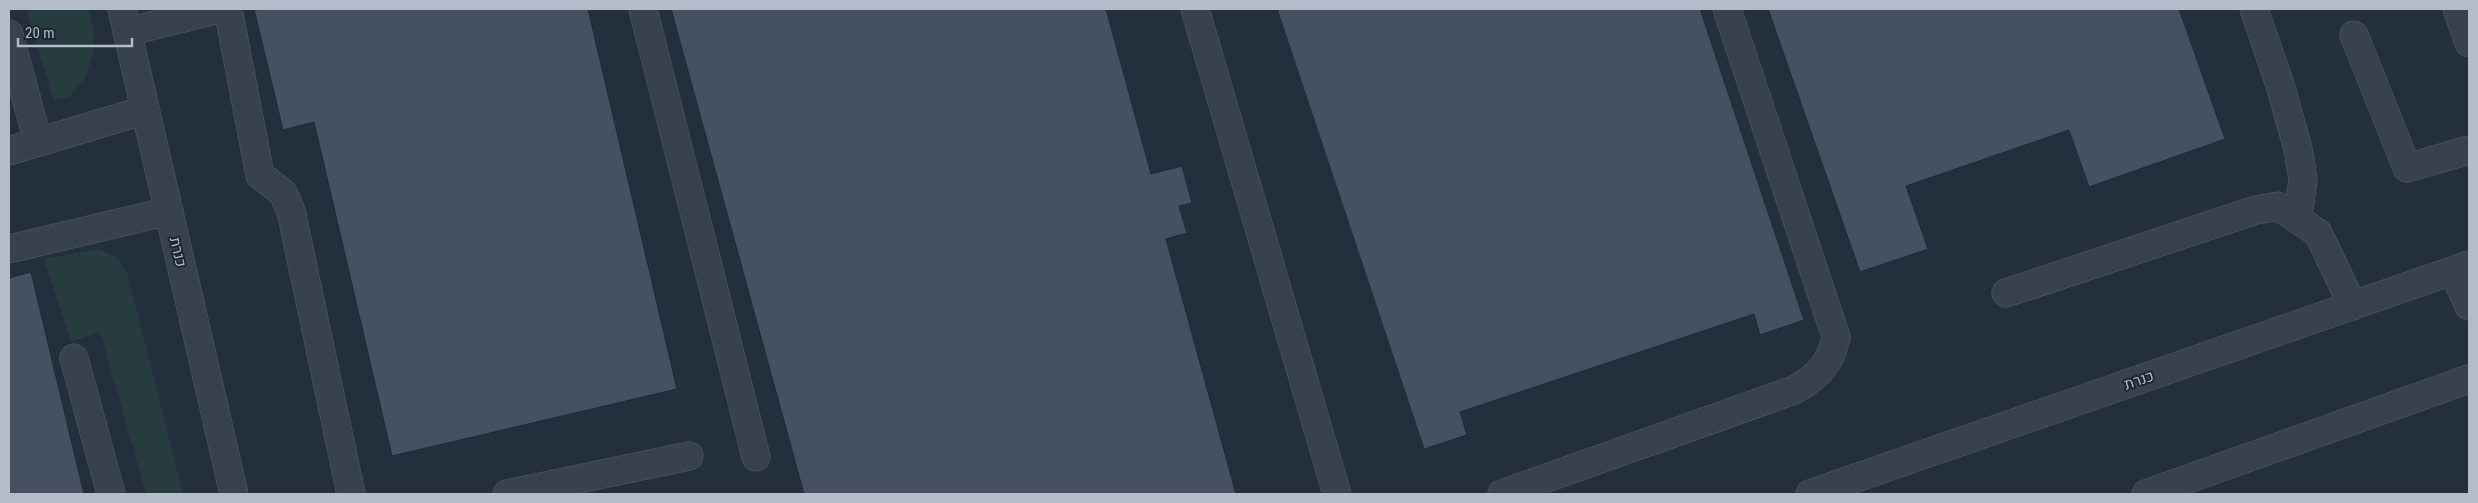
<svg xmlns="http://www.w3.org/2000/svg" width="2478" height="503" font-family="'Roboto Condensed',Heebo,sans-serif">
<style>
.green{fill:#263c3f}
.building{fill:#455162;stroke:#1f2835}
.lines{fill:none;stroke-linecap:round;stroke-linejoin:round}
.minor-casing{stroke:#565f6c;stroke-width:29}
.minor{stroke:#38414e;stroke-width:28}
.labels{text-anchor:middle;stroke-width:4;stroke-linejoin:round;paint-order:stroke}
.street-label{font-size:15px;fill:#b4bcc9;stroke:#1d2633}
</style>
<rect width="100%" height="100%" fill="#242f3e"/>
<path class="green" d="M 26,9 L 88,9 L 94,32 L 93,53 L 86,76 L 71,96 L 54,101 Z
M 97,249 L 116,257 L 127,272 L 183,494 L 146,494 L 100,332 L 71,342 L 44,259 Z"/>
<path class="building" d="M 254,9 L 588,9 L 677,389 L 392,456 L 314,122 L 283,130 Z
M 671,9 L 1106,9 L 1151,174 L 1182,166 L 1192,203 L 1179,206 L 1187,233 L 1166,239 L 1236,494 L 804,494 Z
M 1277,9 L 1700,9 L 1804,320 L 1760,335 L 1754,314 L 1460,412 L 1467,435 L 1424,449 Z
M 1768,9 L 2179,9 L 2225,139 L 2089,187 L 2069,130 L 1906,186 L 1928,249 L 1860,272 Z
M 31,272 L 84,494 L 9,494 L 9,278 Z"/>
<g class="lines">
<defs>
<path id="minor" d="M 122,9 L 234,494
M 228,9 L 260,175 L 283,193 L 291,211 L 351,494
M 643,9 L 756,457
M 1195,9 L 1337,494
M 2254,9 L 2281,88 L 2298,149 L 2303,179 L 2298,217
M 2457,9 L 2469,43
M 127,32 L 220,9
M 9,34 L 38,142
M 2354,35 L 2407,168 L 2469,150
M 9,151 L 145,110
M 9,249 L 169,211
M 2453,271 L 2469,306
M 2006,293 L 2256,210 L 2278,206 L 2318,233 L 2353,306
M 74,358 L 111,494
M 507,494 L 689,456
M 1502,494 L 1794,390 C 1818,377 1831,363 1836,337 L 1727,9
M 1810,494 L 2469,265
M 2146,494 L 2469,379"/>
</defs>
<use href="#minor" class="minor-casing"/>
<use href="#minor" class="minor"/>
</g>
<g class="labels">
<g class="street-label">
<text transform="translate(178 252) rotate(77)" y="5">כנרת</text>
<text transform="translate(2139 380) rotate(-19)" y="5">כנרת</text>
</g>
</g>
<rect width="2478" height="503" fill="none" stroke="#b4bcc9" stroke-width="20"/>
<path d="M18 38v8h114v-8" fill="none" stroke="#b4bcc9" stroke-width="2.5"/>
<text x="25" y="38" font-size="15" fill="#b4bcc9" stroke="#1d2633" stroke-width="4" paint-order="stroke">20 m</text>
</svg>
